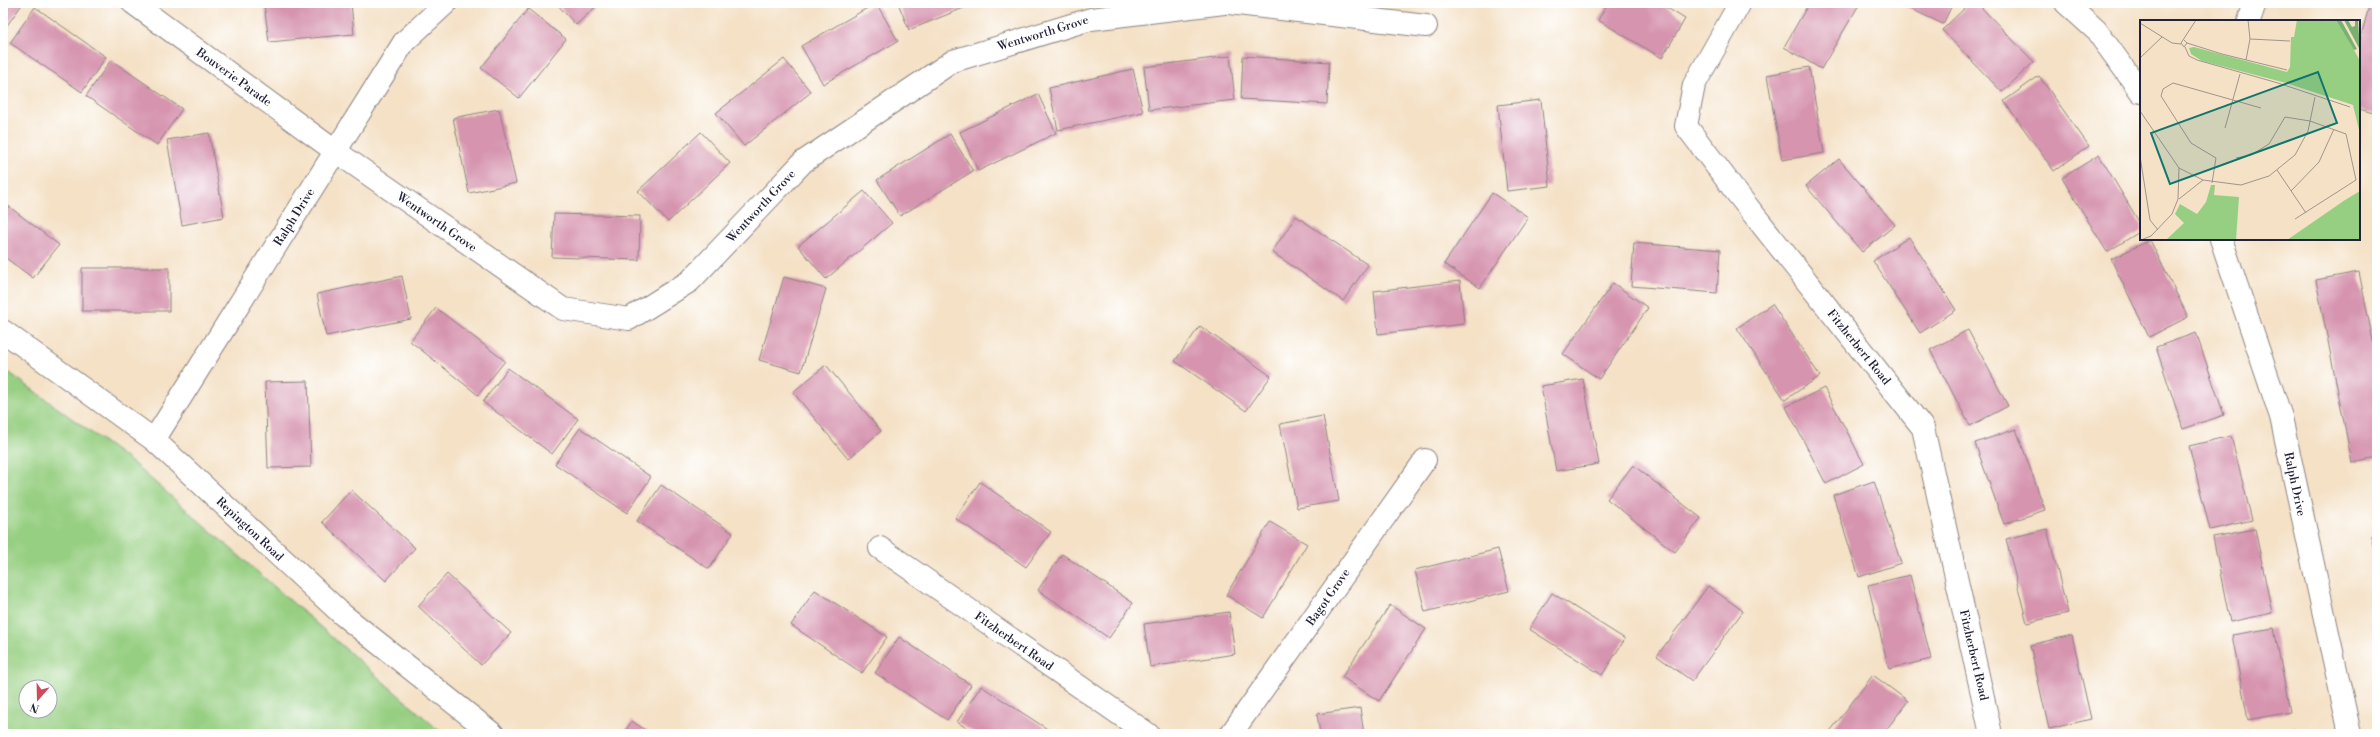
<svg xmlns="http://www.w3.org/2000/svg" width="2380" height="737" font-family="'Libre Bodoni',serif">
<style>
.green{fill:#97cf82;stroke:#5c785e;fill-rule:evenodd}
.building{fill:#d694af}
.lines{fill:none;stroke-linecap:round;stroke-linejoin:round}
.street-casing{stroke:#8b8280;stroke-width:24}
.street{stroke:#fff;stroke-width:22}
.labels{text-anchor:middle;stroke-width:4;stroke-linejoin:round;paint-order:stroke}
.street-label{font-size:12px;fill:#22223b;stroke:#fff}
.inset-road{fill:none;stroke:#a0958e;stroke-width:1}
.view{fill:#0f766e;fill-opacity:0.15;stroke:#0f766e;stroke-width:2}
.inset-edge{fill:none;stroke:#22223b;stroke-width:2}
</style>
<rect width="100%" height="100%" fill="#fff"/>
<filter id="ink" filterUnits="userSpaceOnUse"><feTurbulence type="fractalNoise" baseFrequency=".025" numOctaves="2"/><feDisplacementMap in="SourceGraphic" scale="8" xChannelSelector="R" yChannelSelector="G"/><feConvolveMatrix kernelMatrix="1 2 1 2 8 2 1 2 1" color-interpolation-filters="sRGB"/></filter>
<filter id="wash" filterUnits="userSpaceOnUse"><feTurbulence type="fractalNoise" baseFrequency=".012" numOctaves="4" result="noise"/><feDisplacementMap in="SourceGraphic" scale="16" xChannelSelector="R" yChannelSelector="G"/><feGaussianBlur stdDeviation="0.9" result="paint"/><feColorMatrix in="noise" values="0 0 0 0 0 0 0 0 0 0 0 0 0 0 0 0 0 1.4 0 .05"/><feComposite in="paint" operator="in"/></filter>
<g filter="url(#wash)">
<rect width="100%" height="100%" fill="#f4e1c6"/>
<path class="green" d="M 3,368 L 134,464 L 443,734 L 3,734 ZM 26,687 L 50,687 L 50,711 L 26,711 Z"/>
<g id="blocks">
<path class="building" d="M 3,3 L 23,3 L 3,31 Z
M 264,3 L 351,3 L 354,34 L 269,42 Z
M 556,3 L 600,3 L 576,25 Z
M 876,3 L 898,41 L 823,84 L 801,46 Z
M 898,3 L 976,3 L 909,30 Z
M 1608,3 L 1659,3 L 1685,19 L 1662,58 L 1598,20 Z
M 1809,3 L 1860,3 L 1821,69 L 1784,47 Z
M 1898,3 L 1953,3 L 1943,24 Z
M 1970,3 L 1977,3 L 2034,62 L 2002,92 L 1942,30 Z
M 2370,3 L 2377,3 L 2377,114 L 2359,109 L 2359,44 Z
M 35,7 L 106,57 L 82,92 L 10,43 Z
M 528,9 L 566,39 L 519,98 L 481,68 Z
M 1230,56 L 1235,100 L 1149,110 L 1144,67 Z
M 1243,56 L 1329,62 L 1327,104 L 1241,99 Z
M 784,59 L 811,92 L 744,146 L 716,113 Z
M 111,60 L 182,109 L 157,145 L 86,96 Z
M 1809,67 L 1824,153 L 1782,160 L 1767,75 Z
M 1133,69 L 1143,112 L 1058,130 L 1049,88 Z
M 2039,76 L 2089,146 L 2054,171 L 2004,101 Z
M 1038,94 L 1056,133 L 978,171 L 960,132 Z
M 1541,100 L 1550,186 L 1507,191 L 1498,105 Z
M 499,109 L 516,183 L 469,193 L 453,118 Z
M 701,132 L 730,163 L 668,222 L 638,191 Z
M 209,133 L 224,217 L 182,225 L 167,140 Z
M 950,134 L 973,171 L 900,216 L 877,180 Z
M 2099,155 L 2141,225 L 2141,231 L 2107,252 L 2062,178 Z
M 1839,159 L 1895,225 L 1862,252 L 1806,186 Z
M 864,191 L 892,223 L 826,279 L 798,246 Z
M 1492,193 L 1528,217 L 1480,288 L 1444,264 Z
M 3,202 L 59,245 L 33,278 L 3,256 Z
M 554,214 L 640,216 L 639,260 L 552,257 Z
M 1296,216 L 1368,265 L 1343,301 L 1272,252 Z
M 1909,237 L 1956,310 L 1920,333 L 1873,261 Z
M 2150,240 L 2188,317 L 2149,337 L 2111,259 Z
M 1634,243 L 1720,250 L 1717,293 L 1631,286 Z
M 82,268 L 169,268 L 169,311 L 82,311 Z
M 2359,272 L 2377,361 L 2377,458 L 2352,463 L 2316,280 Z
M 402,276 L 411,319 L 326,336 L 317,294 Z
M 784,277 L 826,289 L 801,372 L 759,360 Z
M 1460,281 L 1464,324 L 1378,334 L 1374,291 Z
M 1613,283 L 1648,308 L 1599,379 L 1563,354 Z
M 1772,304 L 1820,376 L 1785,400 L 1737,328 Z
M 436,308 L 505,361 L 478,395 L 410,341 Z
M 1200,326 L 1271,376 L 1246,411 L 1175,361 Z
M 1968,330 L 2008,406 L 1970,426 L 1930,350 Z
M 2196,333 L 2224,415 L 2183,429 L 2156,347 Z
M 826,365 L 881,431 L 848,459 L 793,392 Z
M 508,368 L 578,419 L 552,454 L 483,402 Z
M 1583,379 L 1599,464 L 1556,471 L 1541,386 Z
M 308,381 L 311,467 L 268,468 L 265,382 Z
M 1824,388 L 1864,464 L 1826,484 L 1786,407 Z
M 1323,416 L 1339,501 L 1297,508 L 1280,424 Z
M 580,428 L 651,477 L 627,513 L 555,464 Z
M 2016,429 L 2045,510 L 2004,524 L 1975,443 Z
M 2231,436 L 2252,520 L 2210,530 L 2189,446 Z
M 1633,465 L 1701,518 L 1675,552 L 1607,499 Z
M 1874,481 L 1901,563 L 1859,577 L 1833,495 Z
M 980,482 L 1051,532 L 1026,567 L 955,518 Z
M 661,485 L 733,533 L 709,569 L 637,521 Z
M 351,490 L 415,548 L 386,581 L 322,522 Z
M 1270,522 L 1307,544 L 1263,618 L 1226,595 Z
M 2047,529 L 2068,613 L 2027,623 L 2006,539 Z
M 2255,529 L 2272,613 L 2230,622 L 2213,537 Z
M 2377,534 L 2377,557 L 2376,558 L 2371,536 Z
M 1498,549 L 1509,591 L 1425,612 L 1415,570 Z
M 1062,554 L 1133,603 L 1109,638 L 1038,590 Z
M 447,574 L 511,633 L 481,665 L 418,606 Z
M 1910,575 L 1931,659 L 1889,669 L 1868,585 Z
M 1708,586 L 1743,611 L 1692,681 L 1657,656 Z
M 815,590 L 887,637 L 862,673 L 791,625 Z
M 1552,593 L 1625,639 L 1602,675 L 1529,629 Z
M 1390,605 L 1426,629 L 1379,701 L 1342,677 Z
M 1229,612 L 1235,654 L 1150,667 L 1144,624 Z
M 2274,628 L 2290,712 L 2248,720 L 2232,635 Z
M 2072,635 L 2091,719 L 2049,729 L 2030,645 Z
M 899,637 L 971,685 L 947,720 L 875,673 Z
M 1873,675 L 1908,701 L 1883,734 L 1828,734 Z
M 981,686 L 1055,734 L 976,734 L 957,722 Z
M 1360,708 L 1364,734 L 1320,734 L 1317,714 Z
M 632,721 L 651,734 L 623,734 Z
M 2295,729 L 2296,734 L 2273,734 L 2273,733 Z"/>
</g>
</g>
<g filter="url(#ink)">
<use href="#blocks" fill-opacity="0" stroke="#8b8280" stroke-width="1"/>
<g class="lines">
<defs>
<path id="street" d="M 133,3 L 335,151 L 563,309 L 629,319 L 690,281 L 803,162 L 953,61 L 1091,19 L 1224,3
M 1229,3 L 1426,26
M 1740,3 L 1694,85 L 1686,126 L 1736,192 L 1923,428 L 1991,734
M 2066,3 L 2096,30 L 2141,92
M 2249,21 L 2255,3
M 2221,239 L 2281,417 L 2350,734
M 3,331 L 154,440 L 343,615 L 493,734
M 154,440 L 404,42 L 446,3
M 880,548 L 1148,734
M 1231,734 L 1425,460"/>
</defs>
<use href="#street" class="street-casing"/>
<use href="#street" class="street"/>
</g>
</g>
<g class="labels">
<g class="street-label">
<text transform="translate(1043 33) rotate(-17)" y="4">Wentworth Grove</text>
<text transform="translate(234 77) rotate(36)" y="4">Bouverie Parade</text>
<text transform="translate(761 206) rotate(-47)" y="4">Wentworth Grove</text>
<text transform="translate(294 217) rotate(-58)" y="4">Ralph Drive</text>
<text transform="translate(437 222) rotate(35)" y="4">Wentworth Grove</text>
<text transform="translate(1859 347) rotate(51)" y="4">Fitzherbert Road</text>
<text transform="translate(2295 484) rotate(78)" y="4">Ralph Drive</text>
<text transform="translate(250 529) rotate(43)" y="4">Repington Road</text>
<text transform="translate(1328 597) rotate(-55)" y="4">Bagot Grove</text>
<text transform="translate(1014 641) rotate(35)" y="4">Fitzherbert Road</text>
<text transform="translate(1974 655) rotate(77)" y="4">Fitzherbert Road</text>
</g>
</g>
<g transform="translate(2140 20)">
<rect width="220" height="220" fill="#f4e1c6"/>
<path d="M 157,0 L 196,0 L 213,28 L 220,41 L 220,114 L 213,85 L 146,63 L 62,41 L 51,34 L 49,28 L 54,27 L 147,52 L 150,47 L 151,17 L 154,17 ZM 71,165 L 75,165 L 74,175 L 99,177 L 96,220 L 26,220 L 44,203 L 35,194 L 40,184 L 57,194 L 66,182 ZM 220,171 L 220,220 L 147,220 L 205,180 Z" fill="#97cf82"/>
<path d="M 196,0 L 201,0 L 217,29 L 214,30 ZM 204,0 L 208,0 L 212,7 L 215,6 L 215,0 L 218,0 L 220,30 Z" fill="#79b270"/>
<path class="inset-road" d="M 0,3 L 32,23 L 41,24M 110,19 L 150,21M 44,20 L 47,23 L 44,27 L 41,23 L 56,0M 47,23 L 82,34 L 147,50M 45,27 L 49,36 L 57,40 L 138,63 L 210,87M 0,38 L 22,17M 106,40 L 110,19 L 108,0M 0,91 L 39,148 L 63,160 L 101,165 L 129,156 L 155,135 L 168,111 L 175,77M 85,108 L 100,54M 0,136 L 10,200 L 18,210M 96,138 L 111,135 L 129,124 L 145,97 L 170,101 L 206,114 L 216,160 L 155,199M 137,150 L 166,193M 72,163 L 76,138 L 51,123 L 21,76 L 23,69 L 33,63 L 121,88M 151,171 L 179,142 L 194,109M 39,179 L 63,160M 1,220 L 11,216 L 32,194 L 38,179 L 39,148"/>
<path class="view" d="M 178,52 L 197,103 L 30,164 L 11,113 Z"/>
<rect width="220" height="220" class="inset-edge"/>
</g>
<rect width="2380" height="737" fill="none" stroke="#fff" stroke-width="16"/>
<g transform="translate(38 699) rotate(200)"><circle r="19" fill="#ffffff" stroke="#a7a7b1"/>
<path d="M0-3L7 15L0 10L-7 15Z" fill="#d1495b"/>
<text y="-6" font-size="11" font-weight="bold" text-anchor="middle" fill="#22223b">N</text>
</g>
</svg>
